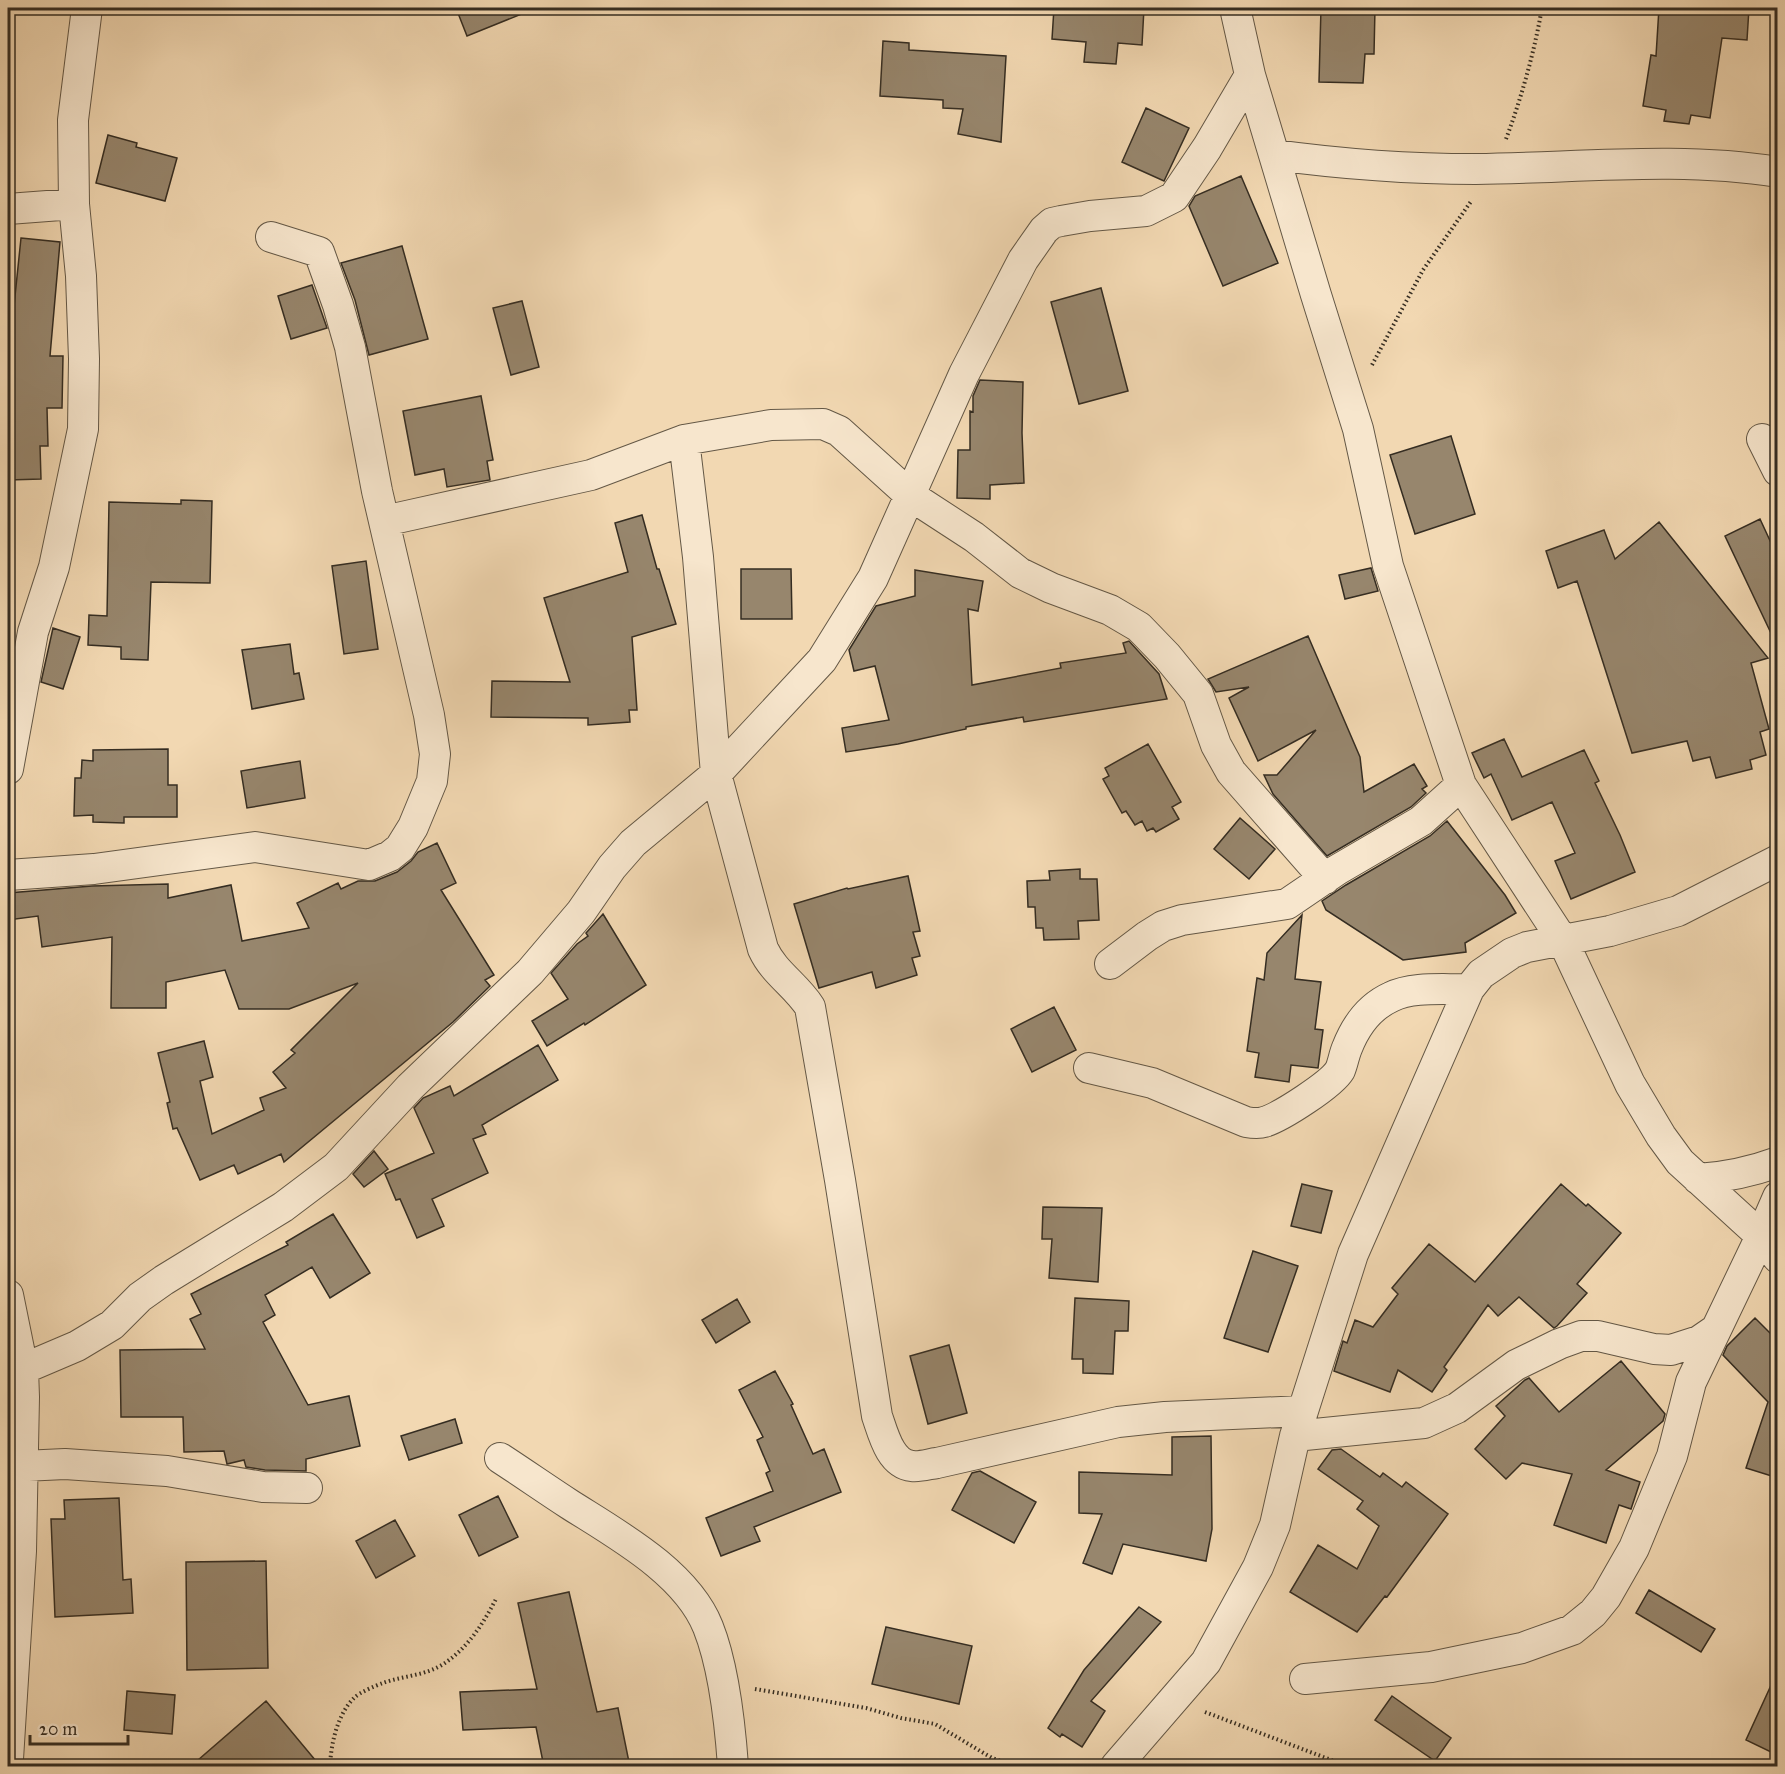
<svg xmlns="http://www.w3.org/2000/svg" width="1785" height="1774" font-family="'IM FELL Great Primer',serif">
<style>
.building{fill:#97866d;stroke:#352d22;stroke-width:1.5}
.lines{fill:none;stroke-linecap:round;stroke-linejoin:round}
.minor-casing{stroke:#645846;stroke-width:32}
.path{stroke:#352d22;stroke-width:4;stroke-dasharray:1.5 3;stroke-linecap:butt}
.minor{stroke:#f7e6cd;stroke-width:30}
</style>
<rect width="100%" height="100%" fill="#f2d8b2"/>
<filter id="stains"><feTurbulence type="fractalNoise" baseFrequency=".00333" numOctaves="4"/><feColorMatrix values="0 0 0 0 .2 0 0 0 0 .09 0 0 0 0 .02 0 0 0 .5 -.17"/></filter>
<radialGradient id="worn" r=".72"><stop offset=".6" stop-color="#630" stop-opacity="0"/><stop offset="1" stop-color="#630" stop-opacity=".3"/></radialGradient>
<path class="building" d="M 456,8 L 534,8 L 534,9 L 467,36 Z
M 1054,8 L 1144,8 L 1142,45 L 1118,43 L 1116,64 L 1084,62 L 1086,42 L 1052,39 Z
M 1321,8 L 1375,8 L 1374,54 L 1365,54 L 1363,83 L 1319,82 Z
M 1659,8 L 1749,8 L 1747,40 L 1722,38 L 1710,118 L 1691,115 L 1689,124 L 1664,121 L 1666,110 L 1643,106 L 1651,55 L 1656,56 Z
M 883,41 L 909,43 L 909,50 L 1006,56 L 1001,142 L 958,134 L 963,109 L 943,108 L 943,100 L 880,96 Z
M 1146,108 L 1189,128 L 1164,181 L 1122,162 Z
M 108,135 L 137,143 L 136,147 L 177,158 L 165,201 L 96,183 Z
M 1241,176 L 1278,263 L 1223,286 L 1189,206 L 1195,196 Z
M 21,238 L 60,242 L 50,356 L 63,356 L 62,408 L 47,408 L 48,446 L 40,446 L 41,479 L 8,480 L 8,354 L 9,354 Z
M 402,246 L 428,339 L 369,355 L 355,300 L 341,263 Z
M 312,285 L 327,328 L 291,339 L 278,296 Z
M 1101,288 L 1128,391 L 1079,404 L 1051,302 Z
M 522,301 L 539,367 L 511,375 L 493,308 Z
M 980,380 L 1023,382 L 1022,433 L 1024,483 L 990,485 L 990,499 L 957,498 L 958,450 L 970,450 L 970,411 L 973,412 L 973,396 Z
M 481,396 L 493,460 L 487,461 L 490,480 L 447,487 L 444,469 L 415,475 L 403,411 Z
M 1451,436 L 1475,514 L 1415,534 L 1390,455 Z
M 181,500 L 212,501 L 210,583 L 151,582 L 148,660 L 121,659 L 121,647 L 88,645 L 89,615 L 107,616 L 109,502 L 181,504 Z
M 642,515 L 657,569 L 659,569 L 676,624 L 632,637 L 637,710 L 629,710 L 630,722 L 588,725 L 588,718 L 491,717 L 492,681 L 570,682 L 544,598 L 628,572 L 615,523 Z
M 1760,519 L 1778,558 L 1778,648 L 1725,536 Z
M 1659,522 L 1768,658 L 1751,663 L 1769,729 L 1760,732 L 1766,755 L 1750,760 L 1752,769 L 1716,778 L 1710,757 L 1693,761 L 1687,741 L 1632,753 L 1577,581 L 1558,588 L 1546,551 L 1604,530 L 1615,559 Z
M 366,561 L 378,649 L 344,654 L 332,566 Z
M 1371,568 L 1378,591 L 1345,599 L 1339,575 Z
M 741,569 L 791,569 L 792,619 L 741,619 Z
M 915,570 L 983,581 L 978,611 L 968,609 L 972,685 L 1061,668 L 1060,663 L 1126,653 L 1123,643 L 1129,641 L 1159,674 L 1167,699 L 1024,722 L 1023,717 L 966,727 L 966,729 L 898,744 L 846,752 L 842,728 L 889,720 L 875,666 L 854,671 L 849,650 L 876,606 L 915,596 Z
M 53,628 L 80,637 L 63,689 L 41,682 Z
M 1308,636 L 1360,757 L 1364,792 L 1414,764 L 1427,786 L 1422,789 L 1426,793 L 1411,807 L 1327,856 L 1273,794 L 1264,775 L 1277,775 L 1316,730 L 1258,761 L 1229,698 L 1249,687 L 1216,692 L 1208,679 Z
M 290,644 L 294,674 L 299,673 L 304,699 L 252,709 L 242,650 Z
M 1504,739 L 1522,777 L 1584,750 L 1599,781 L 1595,783 L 1620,835 L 1635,872 L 1571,899 L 1555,861 L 1575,853 L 1552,802 L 1512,820 L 1491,774 L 1484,778 L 1472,753 Z
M 1148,744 L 1181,802 L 1172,807 L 1179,819 L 1156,832 L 1153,828 L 1147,831 L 1142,821 L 1135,825 L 1126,811 L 1122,813 L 1103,779 L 1109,776 L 1105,768 Z
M 168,749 L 168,785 L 177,785 L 177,817 L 124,817 L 124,823 L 93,822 L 93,815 L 74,816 L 75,778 L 81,778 L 82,760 L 93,761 L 93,750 Z
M 300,761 L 305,798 L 247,808 L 241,771 Z
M 1240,818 L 1275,849 L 1249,879 L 1214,849 Z
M 1447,821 L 1505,895 L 1516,913 L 1465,943 L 1466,952 L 1403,960 L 1326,910 L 1322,901 L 1346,885 L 1430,836 Z
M 437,843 L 456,883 L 441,890 L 494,975 L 485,980 L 490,986 L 453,1022 L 284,1162 L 281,1154 L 238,1174 L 234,1165 L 200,1180 L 177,1128 L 173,1129 L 167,1103 L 170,1102 L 158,1053 L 204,1041 L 213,1077 L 200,1081 L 212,1134 L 264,1110 L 260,1098 L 286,1088 L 273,1072 L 295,1053 L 291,1050 L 358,983 L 289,1009 L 239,1009 L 225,970 L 166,982 L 166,1008 L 111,1008 L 112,937 L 42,947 L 38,916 L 8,920 L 8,893 L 92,886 L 168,884 L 168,898 L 231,885 L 242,941 L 309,928 L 297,903 L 338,883 L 341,889 L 358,881 L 375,881 L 397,872 L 411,861 L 418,852 Z
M 1080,869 L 1080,879 L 1097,879 L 1099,920 L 1078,921 L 1079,939 L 1044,940 L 1043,928 L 1036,928 L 1035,907 L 1028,907 L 1027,881 L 1050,880 L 1049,871 Z
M 908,876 L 920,931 L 913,932 L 920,956 L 912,958 L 917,975 L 876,988 L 872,972 L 819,988 L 794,904 L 847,888 L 848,889 Z
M 603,914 L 646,985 L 585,1025 L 584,1023 L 547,1046 L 532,1021 L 568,999 L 551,973 L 577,944 L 588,936 L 586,933 Z
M 1302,915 L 1295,979 L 1321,982 L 1315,1029 L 1323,1030 L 1318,1068 L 1291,1065 L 1289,1082 L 1255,1077 L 1259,1053 L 1247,1051 L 1257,978 L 1264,980 L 1267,953 Z
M 1054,1007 L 1076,1050 L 1032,1072 L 1011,1029 Z
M 538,1045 L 558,1080 L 482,1125 L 486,1134 L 473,1139 L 488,1173 L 432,1199 L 444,1226 L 417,1238 L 400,1199 L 396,1200 L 385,1174 L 434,1153 L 414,1108 L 423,1098 L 450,1086 L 454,1096 Z
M 374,1151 L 388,1169 L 364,1187 L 353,1174 Z
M 1302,1184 L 1332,1191 L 1321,1233 L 1291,1226 Z
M 1561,1184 L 1586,1206 L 1588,1204 L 1621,1233 L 1577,1284 L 1587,1293 L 1557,1326 L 1554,1328 L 1519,1297 L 1498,1316 L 1488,1305 L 1444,1367 L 1447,1370 L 1432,1392 L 1398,1370 L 1390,1392 L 1334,1371 L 1343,1341 L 1347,1343 L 1355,1320 L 1373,1327 L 1398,1294 L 1392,1288 L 1429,1244 L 1475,1282 Z
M 1043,1207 L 1102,1208 L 1098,1282 L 1049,1278 L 1052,1239 L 1042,1239 Z
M 333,1214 L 370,1273 L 330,1298 L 312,1267 L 265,1295 L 275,1315 L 263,1322 L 308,1405 L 349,1396 L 360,1446 L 306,1459 L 306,1471 L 265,1470 L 246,1467 L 244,1460 L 227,1464 L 224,1451 L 184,1452 L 183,1417 L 121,1417 L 120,1350 L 205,1349 L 190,1319 L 201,1314 L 191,1294 L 288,1245 L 286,1242 Z
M 1253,1251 L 1298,1266 L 1268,1352 L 1224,1338 Z
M 1075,1298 L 1129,1301 L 1128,1331 L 1115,1331 L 1113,1374 L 1083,1373 L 1083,1359 L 1072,1359 Z
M 737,1299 L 750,1322 L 716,1343 L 702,1320 Z
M 1755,1318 L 1778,1341 L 1778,1478 L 1746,1468 L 1768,1402 L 1723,1355 L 1727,1346 Z
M 949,1345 L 967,1413 L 928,1424 L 910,1356 Z
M 1621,1361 L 1665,1414 L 1663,1421 L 1606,1470 L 1640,1482 L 1631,1509 L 1619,1505 L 1606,1543 L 1554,1525 L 1572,1474 L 1522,1463 L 1506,1479 L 1475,1449 L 1505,1416 L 1496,1406 L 1525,1380 L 1529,1378 L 1559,1412 Z
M 775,1371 L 793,1404 L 791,1405 L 813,1454 L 824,1449 L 841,1492 L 754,1527 L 760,1541 L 721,1556 L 706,1518 L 773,1491 L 766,1473 L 770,1471 L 757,1440 L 763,1437 L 739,1390 Z
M 455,1419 L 462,1443 L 409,1460 L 401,1436 Z
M 1211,1436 L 1212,1529 L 1206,1561 L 1123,1544 L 1112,1574 L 1083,1563 L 1102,1514 L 1079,1513 L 1079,1472 L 1172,1475 L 1172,1437 Z
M 1341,1449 L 1380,1477 L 1383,1473 L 1402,1487 L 1406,1482 L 1448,1514 L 1387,1597 L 1385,1596 L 1357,1632 L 1290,1592 L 1318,1545 L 1357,1569 L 1379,1526 L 1357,1509 L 1363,1501 L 1318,1469 L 1332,1450 Z
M 980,1471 L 1036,1502 L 1014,1543 L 952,1510 L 972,1473 Z
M 498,1496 L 518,1537 L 479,1556 L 459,1515 Z
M 119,1498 L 123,1580 L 131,1579 L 133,1613 L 55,1617 L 51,1519 L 65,1519 L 64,1500 Z
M 395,1520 L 415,1556 L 376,1578 L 356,1541 Z
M 266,1561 L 268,1668 L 187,1670 L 186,1562 Z
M 1649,1590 L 1715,1629 L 1701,1652 L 1636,1613 Z
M 569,1592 L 597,1712 L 618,1708 L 630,1767 L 544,1767 L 536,1727 L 463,1730 L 460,1692 L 537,1689 L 518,1603 Z
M 1139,1607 L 1161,1622 L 1091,1701 L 1105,1711 L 1082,1747 L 1062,1734 L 1060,1737 L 1048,1728 L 1084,1670 Z
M 886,1627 L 972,1646 L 959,1704 L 872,1684 Z
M 1778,1670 L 1778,1738 L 1771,1752 L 1746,1740 Z
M 127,1691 L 175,1695 L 172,1734 L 124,1730 Z
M 1392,1696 L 1451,1738 L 1435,1761 L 1375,1720 Z
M 266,1701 L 321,1767 L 190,1767 Z"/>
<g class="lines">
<defs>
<path id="minor" d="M 1235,8 L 1250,75 L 1316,295 L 1358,429 L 1388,566 L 1461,785 L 1563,941 L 1630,1084 L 1661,1136 L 1680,1162 L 1761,1236 L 1778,1258
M 1275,155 C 1341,164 1409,169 1476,169 C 1576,168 1678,156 1778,172
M 8,209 L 74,204
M 1762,439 L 1778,471
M 684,440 L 698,557 L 716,774 L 763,949 C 774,973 796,985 810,1007 L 840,1180 L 877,1416 C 883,1433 890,1464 912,1466 C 920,1467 929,1464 937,1463 L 1118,1422 L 1165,1417 L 1303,1411
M 384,521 L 591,475 L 684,440 L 771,425 L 823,424 L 839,431 L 911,496 L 974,537 L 1020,573 L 1051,588 L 1110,610 L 1139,627 L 1167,656 L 1198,694 L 1216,745 L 1231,772 L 1325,879
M 8,769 L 33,632 L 54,567 L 83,429 L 84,359 L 81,276 L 74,204 L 73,120 L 87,8
M 8,875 L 94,869 L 255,847 L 369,865 L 390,856 L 400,848 L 413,827 L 432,781 L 435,754 L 429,715 L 377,491 L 350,347 L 338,305 L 319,252 L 271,237
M 1110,964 L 1147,936 L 1163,926 L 1182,920 L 1287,904 L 1337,870 L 1421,821 L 1461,785
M 1089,1068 L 1152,1083 L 1246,1122 C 1252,1123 1258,1124 1264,1122 C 1281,1117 1332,1084 1340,1070 C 1343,1063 1344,1055 1347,1048 C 1356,1025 1369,1007 1391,997 C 1413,986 1445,990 1469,989
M 1698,1179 C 1727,1177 1751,1172 1778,1162
M 8,1295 L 23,1369 L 24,1397 L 21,1551 L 8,1759
M 23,1369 L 77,1346 L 112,1325 L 140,1297 L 164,1280 L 283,1207 L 336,1167 L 410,1087 L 530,972 L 581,912 L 612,867 L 633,843 L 716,774 L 822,660 L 873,578 L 964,374 L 1023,260 L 1044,230 L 1052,223 L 1061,221 L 1090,216 L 1146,211 L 1174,197 L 1207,148 L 1250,75
M 1295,1436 L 1424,1423 L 1457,1408 L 1516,1365 L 1559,1344 L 1581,1336 L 1598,1336 L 1654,1349 L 1671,1350 L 1699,1341 L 1715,1330
M 500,1458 C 523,1473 546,1489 569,1504 C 616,1534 686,1572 708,1627 C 724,1667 730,1724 733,1766
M 23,1466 L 65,1464 L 167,1471 L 263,1487 L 307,1488
M 1305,1679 L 1431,1667 L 1522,1648 L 1572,1630 L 1593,1613 L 1606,1597 L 1634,1548 L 1672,1456 L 1691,1382 L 1761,1236 L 1778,1197
M 1116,1766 L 1206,1662 L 1258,1567 L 1275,1525 L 1295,1436 L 1353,1254 L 1469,989 L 1481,974 L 1512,953 L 1527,947 L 1610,931 L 1678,911 L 1778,860"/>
</defs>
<use href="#minor" class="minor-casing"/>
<path class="path" d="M 1506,139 C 1522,96 1534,53 1542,8
M 1372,365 L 1423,270 L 1472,200
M 755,1689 L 866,1708 L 901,1718 L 935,1724 L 992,1758 L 1016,1766
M 1205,1712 L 1347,1766
M 330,1766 C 331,1744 337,1715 354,1698 C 360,1692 375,1686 383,1683 C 402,1676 422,1676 440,1666 C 466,1651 483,1624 496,1599"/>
<use href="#minor" class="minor"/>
</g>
<rect width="1785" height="1774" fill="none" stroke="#f2d8b2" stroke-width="30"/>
<rect x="9" y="9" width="1767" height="1756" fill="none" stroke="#352d22" stroke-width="3"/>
<rect x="15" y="15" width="1755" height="1744" fill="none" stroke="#352d22" stroke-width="1.5"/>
<path d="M30 1735v9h98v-9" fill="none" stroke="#352d22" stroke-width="3"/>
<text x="39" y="1735" font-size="18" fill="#352d22" stroke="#f7e6cd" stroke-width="4.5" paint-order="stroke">20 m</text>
<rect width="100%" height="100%" filter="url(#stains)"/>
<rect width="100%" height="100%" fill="url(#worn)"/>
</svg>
